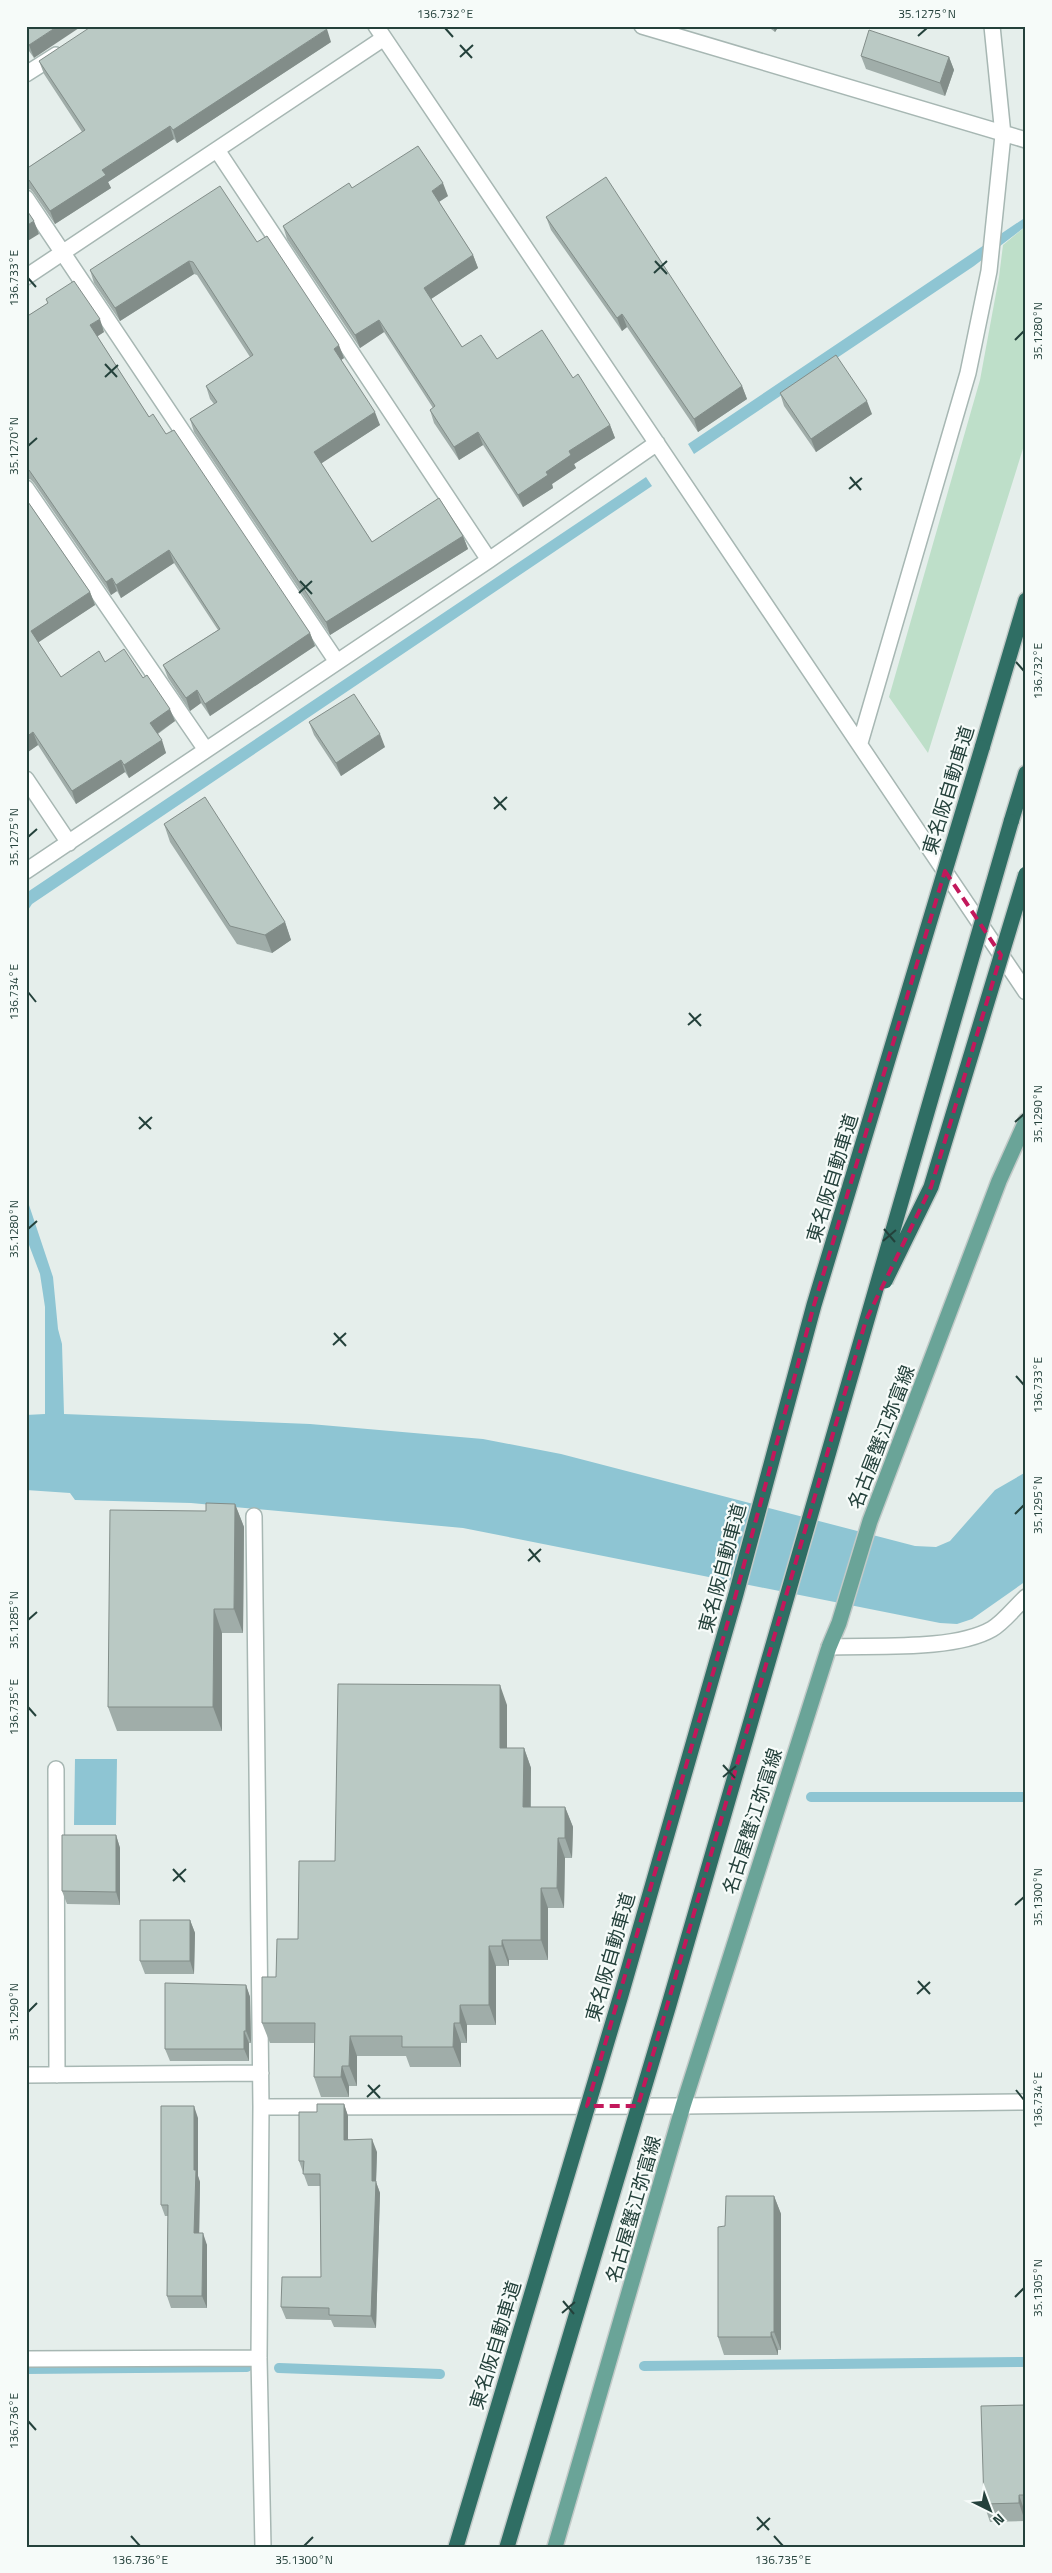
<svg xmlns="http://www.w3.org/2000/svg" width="1052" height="2573" font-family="'Titillium Web','Noto Sans JP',sans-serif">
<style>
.green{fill:#bedfc9}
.water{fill:#8ec5d3}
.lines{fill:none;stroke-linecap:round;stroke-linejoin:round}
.stream{stroke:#8ec5d3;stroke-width:10}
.minor-casing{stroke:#a7b7b3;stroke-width:18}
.major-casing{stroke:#c2cac8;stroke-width:18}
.highway-casing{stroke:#c2cac8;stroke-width:18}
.minor{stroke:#fff;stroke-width:15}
.major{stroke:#6aa498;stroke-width:15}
.highway{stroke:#2f6e64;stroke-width:15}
.highway-bridge-casing{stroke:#c2cac8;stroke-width:18;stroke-linecap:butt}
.highway-bridge{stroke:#2f6e64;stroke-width:15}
.wall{fill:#a0ada9}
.shaded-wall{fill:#828d89}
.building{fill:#bac9c4;stroke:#828d89}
.marked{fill:none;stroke:#c2185b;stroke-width:4;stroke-dasharray:10 6;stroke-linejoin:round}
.ticks{fill:none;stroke:#24413b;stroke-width:2}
.labels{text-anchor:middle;stroke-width:4.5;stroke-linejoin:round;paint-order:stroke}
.street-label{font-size:19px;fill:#24413b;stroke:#f6fbf9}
.neatline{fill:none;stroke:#24413b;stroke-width:2}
.ticks-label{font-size:12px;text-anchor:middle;fill:#24413b}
</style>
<rect width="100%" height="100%" fill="#e5eeeb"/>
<path class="green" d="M 1026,226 L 1026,439 L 928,753 L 889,697 L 980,380 L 999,277 L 1003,245 Z"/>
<path class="water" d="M 1026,217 L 1026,226 L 974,266 L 694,454 L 688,444 Z
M 646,477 L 652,486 L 32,904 L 26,913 L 26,893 Z
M 26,1196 L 53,1277 L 58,1329 L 62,1344 L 64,1414 L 310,1424 L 483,1439 L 561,1454 L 915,1546 L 936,1547 L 950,1541 L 995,1490 L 1026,1472 L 1026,1581 L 972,1619 L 957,1624 L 940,1623 L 463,1528 L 191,1503 L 75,1500 L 70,1493 L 26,1490 L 26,1415 L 45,1414 L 45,1307 L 40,1274 L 26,1237 Z
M 75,1759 L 117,1759 L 116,1825 L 74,1825 Z"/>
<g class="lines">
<path class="stream" d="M 811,1797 L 1026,1797
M 644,2366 L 1026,2362
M 279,2368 L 440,2374
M 26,2369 L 247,2367"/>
<defs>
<path id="minor" d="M 376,26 L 1026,992
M 642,26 L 1026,140
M 26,74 L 56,55
M 217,150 L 489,560
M 26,198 L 337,662
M 26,277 L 384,38
M 26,488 L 206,750
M 860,743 L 968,373 L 989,271 L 1003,135 L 992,26
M 26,779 L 69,843
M 26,871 L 489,560 L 657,443
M 254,1516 L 261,2107 L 259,2358 L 263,2547
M 829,1647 C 874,1645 954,1651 992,1629 C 1004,1622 1015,1607 1026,1597
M 56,1769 L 57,2075
M 26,2075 L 261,2073
M 261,2107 L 683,2106 L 1026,2102
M 26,2359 L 259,2358"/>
<path id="major" d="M 555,2547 L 683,2106 L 829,1647 L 839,1623 L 870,1521 L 999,1181 L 1026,1121"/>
<path id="highway" d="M 982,748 L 1026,600
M 1011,822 L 1026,773"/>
</defs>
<use href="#minor" class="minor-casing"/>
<use href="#major" class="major-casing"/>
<use href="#highway" class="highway-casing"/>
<use href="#minor" class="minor"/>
<use href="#major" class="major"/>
<use href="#highway" class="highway"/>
<defs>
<path id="highway-bridge" d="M 885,1281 L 931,1187 L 1026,874
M 456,2547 L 621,1995 L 736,1594 L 814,1305 L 982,748
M 507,2547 L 668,2008 L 1011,822"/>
</defs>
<use href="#highway-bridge" class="highway-bridge-casing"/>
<use href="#highway-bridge" class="highway-bridge"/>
</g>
<path class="wall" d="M 26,26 L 34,58 L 29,51 L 26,52 Z
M 767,26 L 779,26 L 775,32 Z
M 331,42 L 177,143 L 174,139 L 108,182 L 111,188 L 55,224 L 33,192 L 30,189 L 26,190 L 26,169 L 82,132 L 44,74 L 39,61 Z
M 861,56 L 949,57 L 954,70 L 945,96 L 866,69 Z
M 352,188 L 448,196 L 439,202 L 473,255 L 478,268 L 431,299 L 462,347 L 497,359 L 573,378 L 610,425 L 615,438 L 574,464 L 576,468 L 552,484 L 553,488 L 523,507 L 483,445 L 459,460 L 434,423 L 430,410 L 433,408 L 384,332 L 360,348 L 287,239 L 283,226 Z
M 546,217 L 742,386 L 747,399 L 698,432 L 627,327 L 622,331 L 551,230 Z
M 257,242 L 344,358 L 341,360 L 380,425 L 321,463 L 372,542 L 463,536 L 468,549 L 330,635 L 194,432 L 190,419 L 214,404 L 210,399 L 206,386 L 250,357 L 197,275 L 194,274 L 120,321 L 94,283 L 90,270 Z
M 46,299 L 104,332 L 97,336 L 149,417 L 166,434 L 310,633 L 315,646 L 210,716 L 201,703 L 190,711 L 168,678 L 163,665 L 218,630 L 174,563 L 121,598 L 117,591 L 111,595 L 34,483 L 30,479 L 26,480 L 26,317 L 48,303 Z
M 780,393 L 872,414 L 816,452 L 784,406 Z
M 26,499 L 90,592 L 95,605 L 38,642 L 61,677 L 105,662 L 143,678 L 175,721 L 158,734 L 166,753 L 129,778 L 125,772 L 76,804 L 38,745 L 28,752 L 26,749 Z
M 309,722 L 385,747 L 341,776 L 314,735 Z
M 164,824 L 285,922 L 291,940 L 272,953 L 237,944 L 170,842 Z
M 235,1504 L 244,1527 L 243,1633 L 222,1633 L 222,1731 L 117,1731 L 108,1707 L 206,1511 Z
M 507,1705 L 507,1748 L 524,1748 L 531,1768 L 531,1807 L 565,1807 L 573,1827 L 572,1858 L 565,1858 L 564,1908 L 548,1908 L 548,1960 L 509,1960 L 509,1966 L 496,1966 L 496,2025 L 467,2025 L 467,2043 L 461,2043 L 461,2067 L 410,2067 L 406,2056 L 357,2056 L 357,2086 L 349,2086 L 349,2097 L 321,2097 L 314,2077 L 314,2043 L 270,2043 L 262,2023 L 276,1977 L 298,1939 L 335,1861 Z
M 116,1835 L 120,1848 L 120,1905 L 67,1904 L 62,1891 Z
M 190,1920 L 195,1933 L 194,1974 L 145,1974 L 140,1961 Z
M 246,1985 L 250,1997 L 251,2043 L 249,2043 L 249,2061 L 170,2061 L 165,2049 Z
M 344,2104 L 348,2116 L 348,2139 L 377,2152 L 376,2182 L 380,2193 L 376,2328 L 334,2327 L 331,2320 L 286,2319 L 281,2307 L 321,2277 L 320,2186 L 308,2186 L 299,2161 L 317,2112 Z
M 198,2118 L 198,2176 L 200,2182 L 199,2233 L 207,2245 L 207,2308 L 171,2308 L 167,2296 L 168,2216 L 165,2216 L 161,2205 Z
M 774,2196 L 781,2214 L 781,2350 L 778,2350 L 778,2355 L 724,2355 L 718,2337 L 725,2226 Z
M 1026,2405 L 1025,2521 L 990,2522 L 984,2504 Z"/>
<path class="shaded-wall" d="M 58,26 L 82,26 L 34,58 L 29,45 Z
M 773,26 L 779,26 L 775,32 Z
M 327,29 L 331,42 L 177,143 L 173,130 Z
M 26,43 L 29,51 L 26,52 Z
M 949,57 L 954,70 L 945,96 L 940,83 Z
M 170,126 L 174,139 L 108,182 L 111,188 L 55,224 L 50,211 L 102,170 Z
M 443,183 L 448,196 L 437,203 L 432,191 Z
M 34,221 L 39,234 L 26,242 L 26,226 Z
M 473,255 L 478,268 L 428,301 L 424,288 Z
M 189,261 L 194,274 L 120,321 L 115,308 Z
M 622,314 L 627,327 L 622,331 L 617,318 Z
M 100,319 L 104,332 L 95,338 L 90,325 Z
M 379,320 L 384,332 L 360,348 L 355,335 Z
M 339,345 L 344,358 L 338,362 L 334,349 Z
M 742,386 L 747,399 L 698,432 L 694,419 Z
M 867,401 L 872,414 L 816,452 L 811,439 Z
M 375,412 L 380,425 L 319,465 L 314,452 Z
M 610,425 L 615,438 L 574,464 L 576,468 L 552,484 L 553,488 L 523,507 L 518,495 L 546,472 L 569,451 Z
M 478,432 L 483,445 L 459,460 L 454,447 Z
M 463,536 L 468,549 L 330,635 L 326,622 Z
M 169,550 L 174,563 L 121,598 L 116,585 Z
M 112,578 L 117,591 L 111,595 L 106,582 Z
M 90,592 L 95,605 L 36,644 L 31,631 Z
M 310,633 L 315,646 L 210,716 L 205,704 Z
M 197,690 L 201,703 L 190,711 L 186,698 Z
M 170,709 L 175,721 L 155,735 L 150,723 Z
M 33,732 L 38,745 L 28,752 L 26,747 L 26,737 Z
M 380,734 L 385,747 L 341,776 L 336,763 Z
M 162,740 L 166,753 L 129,778 L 124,765 Z
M 121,760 L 125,772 L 76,804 L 72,791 Z
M 285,922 L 291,940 L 272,953 L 265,935 Z
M 235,1504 L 244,1527 L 243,1633 L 234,1609 Z
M 214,1609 L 222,1633 L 222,1731 L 213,1707 Z
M 500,1685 L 507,1705 L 507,1768 L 500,1748 Z
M 524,1748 L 531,1768 L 530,1827 L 523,1807 Z
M 565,1807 L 573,1827 L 572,1858 L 565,1838 Z
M 116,1835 L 120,1848 L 120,1905 L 116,1892 Z
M 558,1838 L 565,1858 L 564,1908 L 557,1888 Z
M 541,1888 L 548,1908 L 548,1960 L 541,1940 Z
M 190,1920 L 195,1933 L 194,1974 L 190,1961 Z
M 502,1940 L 509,1960 L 509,1966 L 502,1946 Z
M 489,1946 L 496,1966 L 496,2025 L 489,2005 Z
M 246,1985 L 250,1997 L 251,2043 L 246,2031 Z
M 460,2005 L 467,2025 L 467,2043 L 460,2023 Z
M 454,2023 L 461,2043 L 461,2067 L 453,2047 Z
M 244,2031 L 249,2043 L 249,2061 L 244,2049 Z
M 350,2036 L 357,2056 L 357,2086 L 349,2066 Z
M 342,2066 L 349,2086 L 349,2097 L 341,2077 Z
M 344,2104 L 348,2116 L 348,2152 L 344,2140 Z
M 194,2106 L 198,2118 L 198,2176 L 200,2182 L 199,2245 L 194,2233 Z
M 372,2139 L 377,2152 L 376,2182 L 380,2193 L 376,2328 L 371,2316 Z
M 774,2196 L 781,2214 L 781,2350 L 774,2332 Z
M 203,2233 L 207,2245 L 207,2308 L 202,2296 Z
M 771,2332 L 778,2350 L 778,2355 L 771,2337 Z
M 1019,2495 L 1025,2512 L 1025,2521 L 1019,2503 Z"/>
<path class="building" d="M 26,26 L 58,26 L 29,45 L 26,41 Z
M 92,26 L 325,26 L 327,29 L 173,130 L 170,126 L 102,170 L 106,175 L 50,211 L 29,180 L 26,178 L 26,169 L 85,130 L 39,61 Z
M 869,30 L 949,57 L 940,83 L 861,56 Z
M 418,146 L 443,183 L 432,191 L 473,255 L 424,288 L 462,347 L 481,335 L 497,359 L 542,330 L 573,378 L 578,374 L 610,425 L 569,451 L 571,455 L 546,472 L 548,475 L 518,495 L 478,432 L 454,447 L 430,410 L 435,406 L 379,320 L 355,335 L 283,226 L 349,183 L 352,188 Z
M 606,177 L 742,386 L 694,419 L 622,314 L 617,318 L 546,217 Z
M 220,186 L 257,242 L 267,236 L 339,345 L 334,349 L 375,412 L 314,452 L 372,542 L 439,498 L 463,536 L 326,622 L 190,419 L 217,402 L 206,386 L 253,355 L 193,262 L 189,261 L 115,308 L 90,270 Z
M 26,209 L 34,221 L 26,226 Z
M 74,281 L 100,319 L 90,325 L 149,417 L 153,414 L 166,434 L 174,430 L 310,633 L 205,704 L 197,690 L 186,698 L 163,665 L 220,629 L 169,550 L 116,585 L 112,578 L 106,582 L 29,470 L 26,468 L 26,317 L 48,303 L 46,299 Z
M 836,355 L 867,401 L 811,439 L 780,393 Z
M 26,499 L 90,592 L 31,631 L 61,677 L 99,651 L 105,662 L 124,649 L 143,678 L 147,675 L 170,709 L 150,723 L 162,740 L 124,765 L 121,760 L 72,791 L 33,732 L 26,737 Z
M 354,694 L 380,734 L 336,763 L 309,722 Z
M 205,797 L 285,922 L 265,935 L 230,926 L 164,824 Z
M 206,1503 L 235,1504 L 234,1609 L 214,1609 L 213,1707 L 108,1707 L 110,1510 L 206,1511 Z
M 338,1684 L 500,1685 L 500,1748 L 524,1748 L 523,1807 L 565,1807 L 565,1838 L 558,1838 L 557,1888 L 541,1888 L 541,1940 L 502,1940 L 502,1946 L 489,1946 L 489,2005 L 460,2005 L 460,2023 L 454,2023 L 453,2047 L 402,2047 L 402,2036 L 350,2036 L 349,2066 L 342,2066 L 341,2077 L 314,2077 L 315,2023 L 262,2023 L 262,1977 L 276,1977 L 277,1939 L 298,1939 L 299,1861 L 335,1861 Z
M 62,1835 L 116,1835 L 116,1892 L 62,1891 Z
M 140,1920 L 190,1920 L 190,1961 L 140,1961 Z
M 165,1983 L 246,1985 L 246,2031 L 244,2031 L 244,2049 L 165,2049 Z
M 317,2104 L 344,2104 L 344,2140 L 372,2139 L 372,2181 L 376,2181 L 371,2316 L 329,2315 L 329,2308 L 281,2307 L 282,2277 L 321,2277 L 320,2174 L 303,2174 L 304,2161 L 299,2161 L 299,2112 L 317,2112 Z
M 161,2106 L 194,2106 L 194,2170 L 196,2170 L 194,2233 L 203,2233 L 202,2296 L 167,2296 L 168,2205 L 161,2205 Z
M 726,2196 L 774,2196 L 774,2332 L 771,2332 L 771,2337 L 718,2337 L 718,2227 L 725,2226 Z
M 1026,2405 L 1026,2495 L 1019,2495 L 1019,2503 L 984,2504 L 981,2406 Z"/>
<path class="marked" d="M 945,871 L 1001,955 L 931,1187 L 866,1320 L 638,2106 L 587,2106 L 736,1594 L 814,1305 Z"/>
<path class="ticks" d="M 445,28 L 453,37M 918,36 L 927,28M 460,45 L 472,58M 460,57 L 473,45M 655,261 L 667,274M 654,273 L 667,261M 28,278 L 36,287M 1015,340 L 1024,331M 105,364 L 117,377M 105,377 L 118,365M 28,446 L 37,438M 850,477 L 861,490M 849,489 L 862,478M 300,581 L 312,594M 299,593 L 312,581M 1016,662 L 1024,671M 494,797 L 506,810M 494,809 L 507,797M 28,837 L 37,829M 28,992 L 36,1002M 689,1013 L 701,1026M 688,1025 L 701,1014M 139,1117 L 151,1129M 1015,1122 L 1024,1114M 139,1129 L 152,1117M 28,1229 L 37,1221M 884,1229 L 895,1242M 883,1241 L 896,1230M 334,1333 L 346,1346M 333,1345 L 346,1333M 1016,1376 L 1024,1385M 1015,1514 L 1024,1505M 529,1549 L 540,1562M 528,1561 L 541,1549M 28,1620 L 37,1612M 28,1707 L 36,1716M 723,1765 L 735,1778M 723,1777 L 736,1766M 173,1869 L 185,1882M 173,1881 L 186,1869M 1015,1905 L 1024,1897M 918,1981 L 930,1994M 917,1994 L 930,1982M 28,2012 L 37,2003M 368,2085 L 380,2098M 1016,2090 L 1024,2100M 367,2097 L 380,2085M 1015,2297 L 1024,2288M 563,2301 L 574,2314M 562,2313 L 575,2302M 28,2421 L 36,2430M 757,2517 L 769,2530M 757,2530 L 770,2518M 131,2536 L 140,2546M 774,2536 L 783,2546M 304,2546 L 313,2537"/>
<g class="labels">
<g class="street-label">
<text transform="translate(948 790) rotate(-73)" y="7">東名阪自動車道</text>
<text transform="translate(832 1178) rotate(-73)" y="7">東名阪自動車道</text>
<text transform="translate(881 1437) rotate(-69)" y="7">名古屋蟹江弥富線</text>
<text transform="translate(722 1568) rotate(-75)" y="7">東名阪自動車道</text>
<text transform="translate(752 1821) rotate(-72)" y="7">名古屋蟹江弥富線</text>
<text transform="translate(610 1957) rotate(-74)" y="7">東名阪自動車道</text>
<text transform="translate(633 2209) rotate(-74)" y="7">名古屋蟹江弥富線</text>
<text transform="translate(495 2345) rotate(-73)" y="7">東名阪自動車道</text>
</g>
</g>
<rect width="1052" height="2573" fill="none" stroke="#f6fbf9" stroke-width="55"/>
<g transform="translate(990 2510) rotate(138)" stroke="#f6fbf9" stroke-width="4" paint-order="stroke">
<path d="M0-4L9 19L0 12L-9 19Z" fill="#24413b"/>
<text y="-8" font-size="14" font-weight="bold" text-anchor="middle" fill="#24413b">N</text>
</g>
<rect x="28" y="28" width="996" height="2518" class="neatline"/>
<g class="ticks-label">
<text x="445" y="18">136.732°E</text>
<text x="927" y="18">35.1275°N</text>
<text transform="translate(14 278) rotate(-90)" y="4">136.733°E</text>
<text transform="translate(1038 331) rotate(-90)" y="4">35.1280°N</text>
<text transform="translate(14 446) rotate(-90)" y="4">35.1270°N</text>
<text transform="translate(1038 671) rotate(-90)" y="4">136.732°E</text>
<text transform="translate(14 837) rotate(-90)" y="4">35.1275°N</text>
<text transform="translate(14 992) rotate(-90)" y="4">136.734°E</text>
<text transform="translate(1038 1114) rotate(-90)" y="4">35.1290°N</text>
<text transform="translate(14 1229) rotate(-90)" y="4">35.1280°N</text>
<text transform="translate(1038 1385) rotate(-90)" y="4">136.733°E</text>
<text transform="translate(1038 1505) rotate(-90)" y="4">35.1295°N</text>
<text transform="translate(14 1620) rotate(-90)" y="4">35.1285°N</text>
<text transform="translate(14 1707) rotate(-90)" y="4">136.735°E</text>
<text transform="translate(1038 1897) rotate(-90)" y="4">35.1300°N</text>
<text transform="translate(14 2012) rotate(-90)" y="4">35.1290°N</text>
<text transform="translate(1038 2100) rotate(-90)" y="4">136.734°E</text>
<text transform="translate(1038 2288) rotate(-90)" y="4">35.1305°N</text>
<text transform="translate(14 2421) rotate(-90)" y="4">136.736°E</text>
<text x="140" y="2564">136.736°E</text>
<text x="304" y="2564">35.1300°N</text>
<text x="783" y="2564">136.735°E</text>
</g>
</svg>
